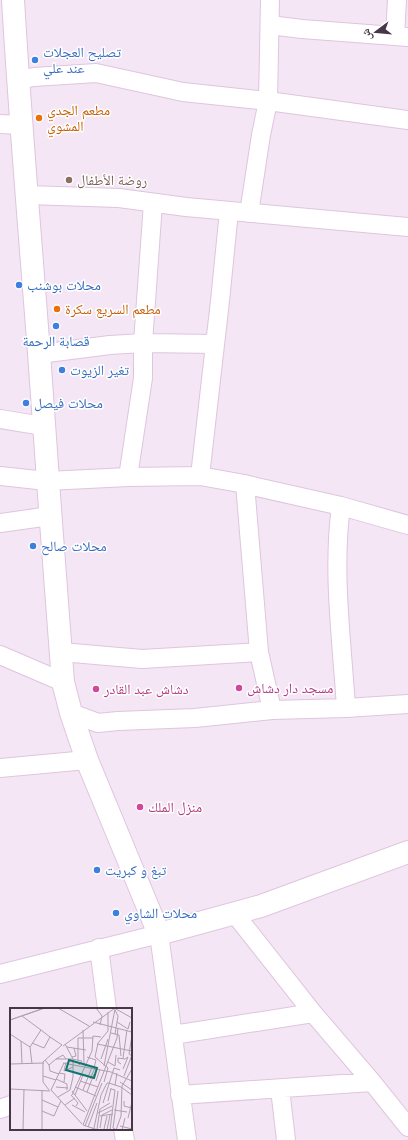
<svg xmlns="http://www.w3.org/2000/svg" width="408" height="1140" font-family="Poppins,'Noto Naskh Arabic',sans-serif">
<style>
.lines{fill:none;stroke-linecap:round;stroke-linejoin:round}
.minor-casing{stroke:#dfc5df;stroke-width:20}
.tertiary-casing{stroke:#dfc5df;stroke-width:24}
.minor{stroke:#fff;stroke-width:18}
.tertiary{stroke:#fff;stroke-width:22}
.shop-dot{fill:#3f7fe0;stroke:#fff;stroke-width:1.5}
.food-dot{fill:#e8710a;stroke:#fff;stroke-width:1.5}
.education-dot{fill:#8d6e63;stroke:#fff;stroke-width:1.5}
.hotel-dot{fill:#d1479c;stroke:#fff;stroke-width:1.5}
.labels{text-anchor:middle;stroke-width:3;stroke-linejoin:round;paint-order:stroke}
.shop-label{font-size:14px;fill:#366cbe;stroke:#fff;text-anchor:start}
.food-label{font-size:14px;fill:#c56008;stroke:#fff;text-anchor:start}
.education-label{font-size:14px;fill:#785e54;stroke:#fff;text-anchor:start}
.hotel-label{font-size:14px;fill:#b23c85;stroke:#fff;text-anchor:start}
.inset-road{fill:none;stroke:#af9faf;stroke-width:1}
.view{fill:#0f766e;fill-opacity:0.15;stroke:#0f766e;stroke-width:2}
.inset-edge{fill:none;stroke:#473548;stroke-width:2}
</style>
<rect width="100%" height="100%" fill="#f4e6f4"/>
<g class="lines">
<defs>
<path id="minor" d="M 270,25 L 302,29 L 408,37
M 395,36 L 397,0
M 18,80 L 34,77 L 96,73 L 183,92 L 268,101 L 408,120
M 0,124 L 21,125
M 27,195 L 119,198 L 186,207 L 408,227
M 249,213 L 261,135 L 268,101 L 270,0
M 39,354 L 110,345 L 143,343 L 215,344
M 0,419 L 43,426
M 0,476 L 47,481 L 128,477 L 200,476 L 239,483 L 341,506 L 408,525
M 200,476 L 220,301 L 229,211
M 128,477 L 143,378 L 143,343 L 153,203
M 245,484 L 259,652 L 272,710
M 341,506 C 332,573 342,641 346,708
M 0,523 L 50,516
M 61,652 L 142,659 L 259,652
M 0,655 L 63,682
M 71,713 L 98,723 L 118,721 L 195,718 L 272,710 L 346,708 L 408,704
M 0,768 L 87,760
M 234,913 L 313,1013 L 372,1082 L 408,1127
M 99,948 L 107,1009
M 0,974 L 159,934 L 187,1140
M 173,1035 L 313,1013
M 280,1089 L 286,1140
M 180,1095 L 372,1082
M 0,1109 L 11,1105
M 123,1129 L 125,1140"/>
<path id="tertiary" d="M 13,0 C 20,118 30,235 39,353 C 47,463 54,572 63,682 L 71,713 L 87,760 L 159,934 L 261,906 L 408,852"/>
</defs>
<use href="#minor" class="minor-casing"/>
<use href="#tertiary" class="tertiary-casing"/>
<use href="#minor" class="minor"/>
<use href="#tertiary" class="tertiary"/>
</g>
<g class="shop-dot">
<circle cx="35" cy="60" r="4"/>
<circle cx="19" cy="285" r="4"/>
<circle cx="56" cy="326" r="4"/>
<circle cx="62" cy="370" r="4"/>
<circle cx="26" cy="403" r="4"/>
<circle cx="33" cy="546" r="4"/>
<circle cx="97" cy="870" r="4"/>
<circle cx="116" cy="913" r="4"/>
</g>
<g class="food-dot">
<circle cx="39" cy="118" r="4"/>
<circle cx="57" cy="309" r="4"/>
</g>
<circle class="education-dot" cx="69" cy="180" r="4"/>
<g class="hotel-dot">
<circle cx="239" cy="688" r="4"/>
<circle cx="96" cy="689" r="4"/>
<circle cx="140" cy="807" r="4"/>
</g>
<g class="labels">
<g class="shop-label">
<text x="43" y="57">تصليح العجلات<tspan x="43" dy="16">عند علي</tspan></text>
<text x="27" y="290">محلات بوشنب</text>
<text x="56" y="346" text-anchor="middle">قصابة الرحمة</text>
<text x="70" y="375">تغير الزيوت</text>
<text x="34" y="408">محلات فيصل</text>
<text x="41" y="551">محلات صالح</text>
<text x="105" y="875">تبغ و كبريت</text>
<text x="124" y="918">محلات الشاوي</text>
</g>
<g class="food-label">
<text x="47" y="115">مطعم الجدي<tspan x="47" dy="16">المشوي</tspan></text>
<text x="65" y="314">مطعم السريع سكرة</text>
</g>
<g class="education-label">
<text x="77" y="185">روضة الأطفال</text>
</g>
<g class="hotel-label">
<text x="247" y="693">مسجد دار دشاش</text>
<text x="104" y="694">دشاش عبد القادر</text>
<text x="148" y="812">منزل الملك</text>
</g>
</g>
<g transform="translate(10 1008)">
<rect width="122" height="122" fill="#f4e6f4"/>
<path class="inset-road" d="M 48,0 L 79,18M 86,0 L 92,8 L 90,17M 106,1 L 122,10M 12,8 L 31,22 L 20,39M 0,12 L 35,0M 0,12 L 34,0M 83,14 L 122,24M 107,14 L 118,21 L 120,14M 73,22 L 74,56M 101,25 L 109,27 L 111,48M 0,26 L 20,39 L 22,56M 105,26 L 108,8 L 105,2M 40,29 L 52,37M 68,30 L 83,30M 11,33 L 12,56M 22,35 L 34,40 L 40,29 L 31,22M 87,36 L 122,43M 53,38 L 105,0M 57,39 L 76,42M 122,48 L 119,46 L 122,27M 62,49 L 66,48 L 64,40M 77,49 L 86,52 L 84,60M 113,50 L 117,22M 46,51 L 53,47 L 56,51M 91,51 L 98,31M 35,52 L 39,57 L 46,51 L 62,51 L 72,53 L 69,57M 68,53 L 68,30M 56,54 L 54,63 L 63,59M 98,54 L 105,58 L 106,47M 53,55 L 101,64 L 122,73M 0,56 L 34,55M 111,56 L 108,54 L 108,50 L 115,51 L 118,49 L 113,61M 39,57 L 40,63 L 49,66M 94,58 L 105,1M 49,65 L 55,66 L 54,74M 33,68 L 46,72M 114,68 L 122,47M 46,71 L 57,76 L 57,82M 80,71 L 85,60M 70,73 L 88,79M 86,73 L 90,61M 94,74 L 98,60 L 85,49 L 88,35 L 98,23 L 98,4M 110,74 L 122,82M 99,75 L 111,79 L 122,87M 105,77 L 107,65M 112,78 L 122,61M 46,79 L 58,80M 65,79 L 86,88M 0,81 L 40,83M 32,82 L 32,122M 39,82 L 33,74 L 33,54 L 52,37M 41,82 L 54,55M 41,82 L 72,116M 73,82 L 82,59M 62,83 L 77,103M 77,84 L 84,66M 61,87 L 68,95 L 66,98M 62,87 L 82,43 L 83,28 L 91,29M 65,87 L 73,67M 48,89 L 60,82 L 63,69 L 63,51 L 55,36M 32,92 L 48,99 L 51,93M 98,93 L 101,80M 114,93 L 114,98 L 122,100M 93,95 L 104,60 L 110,62M 55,97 L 65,90M 62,97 L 75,104M 104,102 L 117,104M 32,103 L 44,108 L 48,99M 88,105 L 102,98M 90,108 L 103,106M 118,110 L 122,94M 73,117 L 107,30 L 108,20M 73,117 L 88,122M 75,118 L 92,75M 110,118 L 122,121M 78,119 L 87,95M 84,120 L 91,87 L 97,75 L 99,75M 90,120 L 92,107 L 102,102M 87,121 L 90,101 L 100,95M 94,121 L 97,108M 105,121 L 103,120 L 108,83M 13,122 L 14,81M 97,122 L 100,107M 100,122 L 105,82 L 101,81M 106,122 L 111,108 L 112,78M 112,122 L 115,110"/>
<path class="view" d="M 59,52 L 87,60 L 84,70 L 56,62 Z"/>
<rect width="122" height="122" class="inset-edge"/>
</g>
<g transform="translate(376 32) rotate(254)" stroke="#ffffff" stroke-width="3" paint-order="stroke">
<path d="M0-3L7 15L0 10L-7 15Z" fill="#473548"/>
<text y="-6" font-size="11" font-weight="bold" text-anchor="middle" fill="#473548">ش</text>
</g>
</svg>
